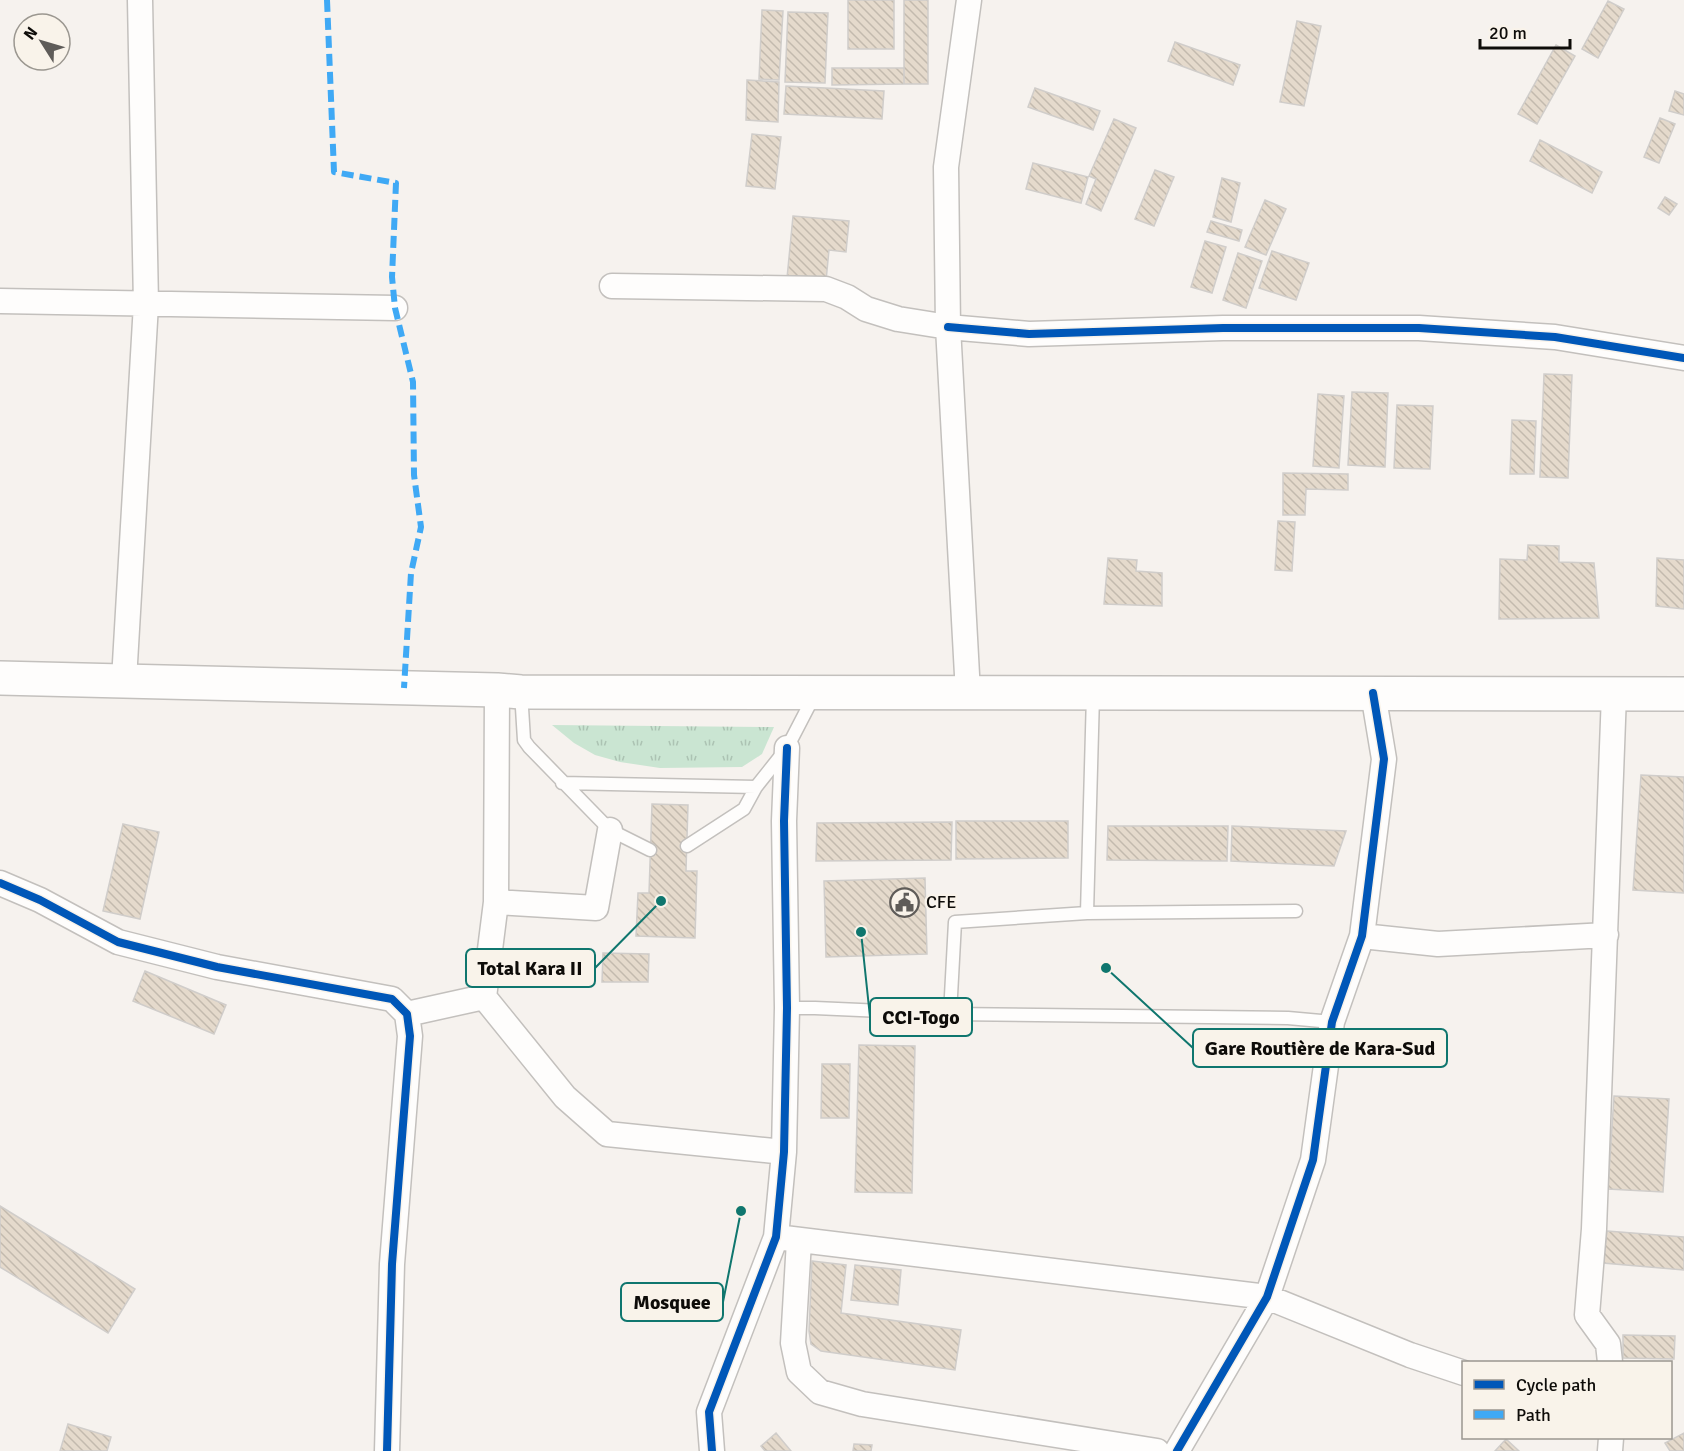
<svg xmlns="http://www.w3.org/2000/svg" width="1684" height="1451" font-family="Signika,sans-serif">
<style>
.grass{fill:url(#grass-tufts)}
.building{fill:url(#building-back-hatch);stroke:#d0cdca;stroke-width:1.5}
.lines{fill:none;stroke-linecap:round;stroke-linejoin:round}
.service-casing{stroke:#c3c0bd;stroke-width:15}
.minor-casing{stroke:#c3c0bd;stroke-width:27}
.trunk-casing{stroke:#c3c0bd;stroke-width:36}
.service{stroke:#fefdfc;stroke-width:12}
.minor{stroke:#fefdfc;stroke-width:24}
.trunk{stroke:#fefdfc;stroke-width:33}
.quiet{stroke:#3fa9f5;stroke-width:6;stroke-dasharray:12 6;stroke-linecap:butt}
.cycleway-casing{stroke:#f9f3ea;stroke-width:11}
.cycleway{stroke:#0057b8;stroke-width:8}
.labels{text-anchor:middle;stroke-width:4.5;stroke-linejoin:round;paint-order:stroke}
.poi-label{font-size:18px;fill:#0e0c09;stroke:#f9f3ea;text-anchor:start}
.leader{fill:none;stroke:#0f766e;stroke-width:2}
.callout-dot{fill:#0f766e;stroke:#f9f3ea;stroke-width:2}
.callout{fill:#f9f3ea;stroke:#0f766e;stroke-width:2}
.callout-label{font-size:20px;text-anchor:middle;font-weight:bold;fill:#0e0c09}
</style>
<defs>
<pattern id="grass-tufts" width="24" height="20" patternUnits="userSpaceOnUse" patternTransform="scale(1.5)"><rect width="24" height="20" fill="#cae5d2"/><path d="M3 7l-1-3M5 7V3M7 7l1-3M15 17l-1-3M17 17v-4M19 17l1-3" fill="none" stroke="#acc3b3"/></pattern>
<pattern id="building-back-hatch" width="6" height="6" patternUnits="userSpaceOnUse" patternTransform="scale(1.5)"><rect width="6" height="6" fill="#e5dacc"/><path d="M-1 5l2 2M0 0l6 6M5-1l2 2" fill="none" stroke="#c3baae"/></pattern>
</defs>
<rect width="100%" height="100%" fill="#f6f2ee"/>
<path class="grass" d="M 552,725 L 774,727 L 762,754 L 742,767 L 660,768 L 620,762 L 595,755 L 574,743 Z"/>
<path class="building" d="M 848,0 L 894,0 L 894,49 L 848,49 Z
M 904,0 L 928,0 L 928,84 L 904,84 Z
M 1608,1 L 1624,9 L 1598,58 L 1582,49 Z
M 762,10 L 783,11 L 779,80 L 759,79 Z
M 788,12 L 828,13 L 825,83 L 785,82 Z
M 1297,21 L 1321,26 L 1304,106 L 1280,102 Z
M 1175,42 L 1240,65 L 1233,85 L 1168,61 Z
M 1556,45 L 1575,56 L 1537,124 L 1518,114 Z
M 832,68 L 904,68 L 904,84 L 832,85 Z
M 747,80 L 779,82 L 778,122 L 746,120 Z
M 786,86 L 884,91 L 882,119 L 784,114 Z
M 1035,88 L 1100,111 L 1093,130 L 1028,107 Z
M 1675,91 L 1684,94 L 1684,115 L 1669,111 Z
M 1660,118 L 1675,124 L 1659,163 L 1644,157 Z
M 1114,119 L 1136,128 L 1101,211 L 1086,204 L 1096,179 L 1089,176 Z
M 752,134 L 781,137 L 775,189 L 746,186 Z
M 1540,140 L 1602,172 L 1592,193 L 1530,161 Z
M 1033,163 L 1088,177 L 1081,203 L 1026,189 Z
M 1155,170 L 1174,177 L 1154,226 L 1135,219 Z
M 1222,178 L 1240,183 L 1231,222 L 1213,217 Z
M 1665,197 L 1677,204 L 1669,215 L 1658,208 Z
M 1265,200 L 1286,209 L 1266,255 L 1245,247 Z
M 793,216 L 849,221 L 846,252 L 829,250 L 826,281 L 787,278 Z
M 1211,221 L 1242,230 L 1239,241 L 1207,232 Z
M 1205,241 L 1226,247 L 1212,293 L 1191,287 Z
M 1272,251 L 1309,263 L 1296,300 L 1259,288 Z
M 1238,253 L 1262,261 L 1246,308 L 1223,300 Z
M 1544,374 L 1572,375 L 1568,478 L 1540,477 Z
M 1352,392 L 1388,393 L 1385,467 L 1348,465 Z
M 1318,394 L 1344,396 L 1339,468 L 1313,466 Z
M 1397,405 L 1433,406 L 1430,469 L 1394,468 Z
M 1512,420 L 1536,421 L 1534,474 L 1510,474 Z
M 1283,473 L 1348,474 L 1348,490 L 1306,489 L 1305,515 L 1283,515 Z
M 1278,521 L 1295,522 L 1292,571 L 1275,570 Z
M 1528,545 L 1559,546 L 1559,562 L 1594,563 L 1599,618 L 1499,619 L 1500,559 L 1527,560 Z
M 1108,558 L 1137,560 L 1136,571 L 1162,573 L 1162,606 L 1104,604 Z
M 1657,558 L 1684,560 L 1684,609 L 1656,606 Z
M 1641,775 L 1684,777 L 1684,893 L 1633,890 Z
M 652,804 L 688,805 L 686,871 L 697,871 L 695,938 L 636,936 L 638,893 L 649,893 Z
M 956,821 L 1068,821 L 1068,858 L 956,859 Z
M 952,822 L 951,860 L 816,861 L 817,823 Z
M 123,824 L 159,832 L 140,919 L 103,911 Z
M 1108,826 L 1228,826 L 1227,861 L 1107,860 Z
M 1232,826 L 1346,831 L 1334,866 L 1231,861 Z
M 925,878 L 927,954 L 826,957 L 824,881 Z
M 603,953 L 649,954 L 648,982 L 602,982 Z
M 145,971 L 226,1005 L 214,1034 L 133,1001 Z
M 859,1045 L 915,1046 L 912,1193 L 855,1192 Z
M 822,1064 L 850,1064 L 849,1118 L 821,1118 Z
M 1614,1096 L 1669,1099 L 1663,1192 L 1608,1189 Z
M 0,1206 L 135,1289 L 108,1333 L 0,1267 Z
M 1607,1231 L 1684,1237 L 1684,1270 L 1603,1263 Z
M 812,1261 L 846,1265 L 841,1313 L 961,1330 L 955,1370 L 821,1351 L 811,1344 L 809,1331 Z
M 855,1265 L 901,1270 L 898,1305 L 851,1300 Z
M 1623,1335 L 1675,1336 L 1674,1359 L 1623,1358 Z
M 68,1424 L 111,1437 L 107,1451 L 60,1451 Z
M 776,1433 L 791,1451 L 765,1451 L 761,1446 Z
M 1684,1433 L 1684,1451 L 1670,1451 L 1665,1443 Z
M 1506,1439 L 1519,1451 L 1495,1451 Z
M 854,1444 L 872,1445 L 871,1451 L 853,1451 Z"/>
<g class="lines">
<defs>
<path id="service" d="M 521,692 L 524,740 L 529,747 L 610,830 L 650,850
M 562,783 L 756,787
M 687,846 L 744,809 L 756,787 L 787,748 L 815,694
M 1087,913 L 1093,695
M 787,1008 L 815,1008 L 950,1014 L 1288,1018 L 1332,1022
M 950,1014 L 955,922 L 1087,913 L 1296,911"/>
<path id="minor" d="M 612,286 L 826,289 L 847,297 L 866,309 L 898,319 L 948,327 L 1029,334 L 1223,328 L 1419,328 L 1555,337 L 1684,358
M 0,301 L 395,308
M 124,680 L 146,304 L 140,0
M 497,690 L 496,902 L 484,997 L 565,1097 L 607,1134 L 784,1152
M 968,693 L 948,327 L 946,167 L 969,0
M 0,883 L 40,900 L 118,942 L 217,967 L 392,999 L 407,1014 L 410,1036 L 392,1264 L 387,1451
M 496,902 L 596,908 L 610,830
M 1362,936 L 1438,944 L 1606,935
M 407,1014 L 484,997
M 776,1237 L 1267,1297 L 1410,1355 L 1464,1373
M 799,1241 L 793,1343 L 799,1372 L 820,1392 L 862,1404 L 1157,1451
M 1610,1362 L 1608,1344 L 1587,1315 L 1594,1229 L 1614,694
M 712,1451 L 709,1412 L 776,1237 L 784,1152 L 787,1008 L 784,821 L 787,748
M 1177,1451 L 1267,1297 L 1313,1160 L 1332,1022 L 1362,936 L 1384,759 L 1373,693
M 1610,1451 L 1611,1438"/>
<path id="trunk" d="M 0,678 L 497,690 L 521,692 L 1684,694"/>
</defs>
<use href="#service" class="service-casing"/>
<use href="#minor" class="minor-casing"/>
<use href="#trunk" class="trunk-casing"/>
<use href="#service" class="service"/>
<use href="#minor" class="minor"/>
<use href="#trunk" class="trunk"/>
<path class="quiet" d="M 327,0 L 334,172 L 396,183 L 392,277 L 395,308 L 413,382 L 414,475 L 421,527 L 411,573 L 404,688"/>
<defs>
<path id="cycleway" d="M 948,327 L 1029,334 L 1223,328 L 1419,328 L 1555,337 L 1684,358
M 0,883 L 40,900 L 118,942 L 217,967 L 392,999 L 407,1014 L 410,1036 L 392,1264 L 387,1451
M 712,1451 L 709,1412 L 776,1237 L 784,1152 L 787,1008 L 784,821 L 787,748
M 1177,1451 L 1267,1297 L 1313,1160 L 1332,1022 L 1362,936 L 1384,759 L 1373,693"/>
</defs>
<use href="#cycleway" class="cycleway-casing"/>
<use href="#cycleway" class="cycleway"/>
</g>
<defs>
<symbol id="civic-ring" viewBox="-11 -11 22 22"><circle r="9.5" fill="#f9f3ea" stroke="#5f5c59" stroke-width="1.5"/><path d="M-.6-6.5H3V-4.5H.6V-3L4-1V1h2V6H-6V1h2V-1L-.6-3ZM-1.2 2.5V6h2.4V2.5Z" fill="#5f5c59"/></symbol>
</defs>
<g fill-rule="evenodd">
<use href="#civic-ring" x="888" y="886" width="33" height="33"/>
</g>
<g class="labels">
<g class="poi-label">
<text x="926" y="908">CFE</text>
</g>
</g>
<path class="leader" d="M661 901L595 968M861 932L870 1017M1106 968L1193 1048M741 1211L723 1302"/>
<g class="callout-dot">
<circle cx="661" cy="901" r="6"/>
<circle cx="861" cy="932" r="6"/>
<circle cx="1106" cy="968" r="6"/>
<circle cx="741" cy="1211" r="6"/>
</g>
<g class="callout">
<rect x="466" y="949" width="129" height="38" rx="6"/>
<rect x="870" y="998" width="102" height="38" rx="6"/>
<rect x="1193" y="1029" width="254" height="38" rx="6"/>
<rect x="621" y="1283" width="102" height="38" rx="6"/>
</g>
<g class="callout-label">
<text x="530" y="975">Total Kara II</text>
<text x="921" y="1024">CCI-Togo</text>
<text x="1320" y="1055">Gare Routière de Kara-Sud</text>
<text x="672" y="1309">Mosquee</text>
</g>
<rect x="1462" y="1361" width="210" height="78" fill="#f9f3ea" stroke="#9b9790" stroke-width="1.5"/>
<rect x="1474" y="1380" width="30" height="9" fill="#0057b8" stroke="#9b9790" stroke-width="1.5"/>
<text x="1516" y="1391" font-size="18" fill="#0e0c09">Cycle path</text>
<rect x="1474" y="1410" width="30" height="9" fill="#3fa9f5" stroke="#9b9790" stroke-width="1.5"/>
<text x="1516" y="1421" font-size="18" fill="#0e0c09">Path</text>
<g transform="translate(42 42) rotate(307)"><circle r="28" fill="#f9f3ea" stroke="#9b9790" stroke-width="1.5"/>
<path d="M0-4.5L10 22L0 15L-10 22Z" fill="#5f5c59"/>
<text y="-9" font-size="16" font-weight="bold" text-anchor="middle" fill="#0e0c09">N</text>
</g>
<path d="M1480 39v9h90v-9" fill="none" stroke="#0e0c09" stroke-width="3"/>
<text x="1489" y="39" font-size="18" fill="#0e0c09" stroke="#f9f3ea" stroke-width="4.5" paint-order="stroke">20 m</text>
</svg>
